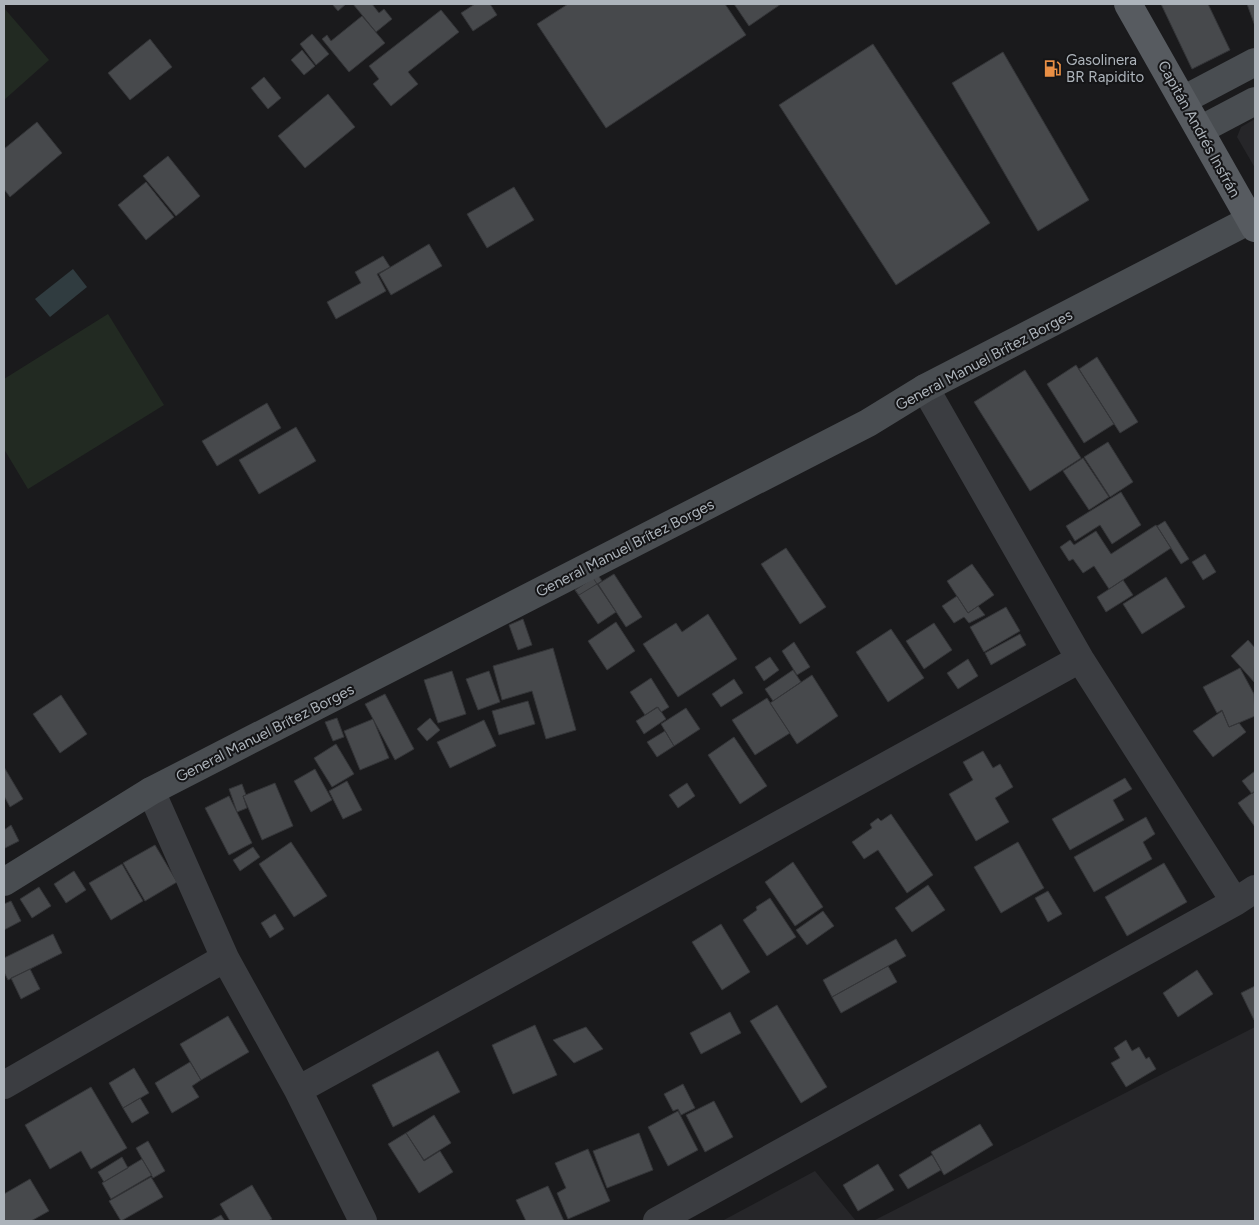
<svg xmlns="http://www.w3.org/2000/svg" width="1259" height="1225" font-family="Figtree,sans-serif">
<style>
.built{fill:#262629}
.green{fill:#222a22}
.water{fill:#303c40}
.building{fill:#47494c;stroke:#343538}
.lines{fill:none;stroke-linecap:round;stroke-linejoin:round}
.street{stroke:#3b3d41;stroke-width:28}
.secondary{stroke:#494d51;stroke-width:28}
.primary{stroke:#575b60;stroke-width:28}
.labels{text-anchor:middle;stroke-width:4;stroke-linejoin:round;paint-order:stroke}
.poi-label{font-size:15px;fill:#adb4bb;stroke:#151517;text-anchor:start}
.street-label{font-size:15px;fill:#adb4bb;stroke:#151517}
</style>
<rect width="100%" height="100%" fill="#1a1a1c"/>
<path class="built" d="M 1255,119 L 1255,168 L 1237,137 L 1241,127 Z
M 1255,1027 L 1255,1221 L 873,1221 Z
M 815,1171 L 856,1221 L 722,1221 Z"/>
<path class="green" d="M 4,8 L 49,60 L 4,100 Z
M 108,314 L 164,405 L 28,489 L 4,449 L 4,379 Z"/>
<path class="water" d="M 73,269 L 87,287 L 50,317 L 35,299 Z"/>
<path class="building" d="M 332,4 L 346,4 L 338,11 Z
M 353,4 L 372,4 L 379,13 L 384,9 L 392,19 L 376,32 Z
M 475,4 L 490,4 L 497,15 L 473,31 L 461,13 Z
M 568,4 L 725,4 L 746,35 L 606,128 L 537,24 Z
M 734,4 L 781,4 L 749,26 Z
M 1161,4 L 1208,4 L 1230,50 L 1192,69 Z
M 1247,4 L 1255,4 L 1255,26 Z
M 441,10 L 459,32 L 408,72 L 418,84 L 391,106 L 373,84 L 379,79 L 369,66 Z
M 362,16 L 385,43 L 349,72 L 322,39 L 327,35 L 331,41 Z
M 312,34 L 329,54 L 316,65 L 300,44 Z
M 150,39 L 172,67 L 130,100 L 108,73 Z
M 873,44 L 990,223 L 896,285 L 779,105 Z
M 302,50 L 315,66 L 304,75 L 291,60 Z
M 1003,52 L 1089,200 L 1038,231 L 952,83 Z
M 264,77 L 281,98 L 268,109 L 251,88 Z
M 328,94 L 355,127 L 305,168 L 278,136 Z
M 37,122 L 62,153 L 10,197 L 4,189 L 4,149 Z
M 168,156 L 200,196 L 176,216 L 143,176 Z
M 146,182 L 174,217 L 146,240 L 118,205 Z
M 514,187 L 534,220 L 487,248 L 467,214 Z
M 429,244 L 442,266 L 391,295 L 379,274 Z
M 383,256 L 390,267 L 377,274 L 386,291 L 336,319 L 327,302 L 361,283 L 355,272 Z
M 1097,357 L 1138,422 L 1120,433 L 1079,369 Z
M 1076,365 L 1114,424 L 1084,443 L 1047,384 Z
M 1025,370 L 1081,458 L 1030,491 L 974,402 Z
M 267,403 L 281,428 L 217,466 L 202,441 Z
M 296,427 L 316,461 L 259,494 L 239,460 Z
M 1108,442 L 1133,482 L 1110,497 L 1084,457 Z
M 1083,458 L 1109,497 L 1089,510 L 1063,471 Z
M 1121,492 L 1141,525 L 1112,544 L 1100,525 L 1075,541 L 1066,526 Z
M 1165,521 L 1189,559 L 1181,564 L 1157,526 Z
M 1156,525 L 1171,548 L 1109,589 L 1094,566 L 1083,573 L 1073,559 L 1069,561 L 1060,547 L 1070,540 L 1074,545 L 1096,531 L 1111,554 Z
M 786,548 L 826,607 L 800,624 L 761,564 Z
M 1205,554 L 1216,572 L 1203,580 L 1192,562 Z
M 972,564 L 994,595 L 968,613 L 947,581 Z
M 614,574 L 642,617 L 626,627 L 598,584 Z
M 598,575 L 602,581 L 579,595 L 575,590 Z
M 1166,577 L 1185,607 L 1142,634 L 1123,604 Z
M 593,578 L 616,612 L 598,624 L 575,590 Z
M 1123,580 L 1133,595 L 1106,612 L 1097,597 Z
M 957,596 L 968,613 L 978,606 L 985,615 L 969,623 L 964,617 L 954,623 L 942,606 Z
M 1006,607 L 1020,631 L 984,652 L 970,627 Z
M 708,614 L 737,659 L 678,697 L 643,644 L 676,623 L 682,632 Z
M 523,619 L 532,645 L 518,650 L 509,625 Z
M 616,622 L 635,651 L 607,670 L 588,641 Z
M 934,623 L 952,650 L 924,669 L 906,641 Z
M 891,629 L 924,678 L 888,702 L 856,652 Z
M 1020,634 L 1026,645 L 991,665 L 985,653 Z
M 1248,640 L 1255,648 L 1254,682 L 1231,656 Z
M 794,642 L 810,667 L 797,675 L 782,651 Z
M 553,648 L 576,730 L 546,739 L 532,691 L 502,700 L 493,666 Z
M 770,657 L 779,670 L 764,681 L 755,667 Z
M 968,659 L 978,676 L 958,689 L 947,673 Z
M 1240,668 L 1254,694 L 1255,716 L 1229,727 L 1222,710 L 1217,713 L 1203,687 Z
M 793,670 L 801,682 L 773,701 L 765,689 Z
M 452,671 L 466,714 L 438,723 L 424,680 Z
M 489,671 L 500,702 L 478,710 L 466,679 Z
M 812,675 L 838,716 L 797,744 L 770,703 Z
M 651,678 L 669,707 L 661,712 L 657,707 L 645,715 L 630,692 Z
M 734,679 L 743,693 L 721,707 L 712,694 Z
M 385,694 L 414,749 L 395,760 L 365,704 Z
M 61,695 L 87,734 L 60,753 L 33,714 Z
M 767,698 L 790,733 L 755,755 L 732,720 Z
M 528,701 L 535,724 L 499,735 L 492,711 Z
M 658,707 L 666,719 L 644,734 L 636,721 Z
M 686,708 L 700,729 L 674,746 L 661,724 Z
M 1222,711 L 1229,727 L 1239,723 L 1246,732 L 1213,757 L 1193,731 Z
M 337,718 L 344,737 L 333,741 L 325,722 Z
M 430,718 L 440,730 L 427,741 L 417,729 Z
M 373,719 L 389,758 L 360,770 L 344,731 Z
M 484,720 L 496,746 L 450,768 L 437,742 Z
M 665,731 L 674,746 L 657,757 L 647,742 Z
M 734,737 L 767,786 L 740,804 L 708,755 Z
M 336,744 L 354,774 L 332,787 L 314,758 Z
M 983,751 L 993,768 L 1000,764 L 1013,787 L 995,798 L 1009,822 L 976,841 L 949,794 L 973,780 L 963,762 Z
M 4,767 L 23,799 L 10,807 L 4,796 Z
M 315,769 L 332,800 L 311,812 L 294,781 Z
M 1255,771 L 1255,791 L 1252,794 L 1242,781 Z
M 1125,778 L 1132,789 L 1113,800 L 1124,820 L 1070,850 L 1052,819 Z
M 347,781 L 362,810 L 343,819 L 329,791 Z
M 275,783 L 293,826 L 262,840 L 243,796 Z
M 687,783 L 695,796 L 678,808 L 669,795 Z
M 242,784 L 246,795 L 243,796 L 247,808 L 237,812 L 229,789 Z
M 1255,791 L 1255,827 L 1238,803 Z
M 229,796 L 252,843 L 229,855 L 205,808 Z
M 891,814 L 933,875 L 907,893 L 878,850 L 864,859 L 852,842 L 872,828 L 870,824 L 878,818 L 881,821 Z
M 1146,817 L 1155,834 L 1143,842 L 1152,859 L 1094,892 L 1074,857 Z
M 11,825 L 19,841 L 5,848 L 4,830 Z
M 291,842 L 327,896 L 294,917 L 259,864 Z
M 1018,842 L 1044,888 L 1001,913 L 974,867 Z
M 155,845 L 177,882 L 145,901 L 123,863 Z
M 253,847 L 260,857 L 240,871 L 233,860 Z
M 793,862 L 823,907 L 795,926 L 765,882 Z
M 1164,863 L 1187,902 L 1127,936 L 1105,897 Z
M 122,864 L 143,901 L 111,920 L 89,883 Z
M 74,871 L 86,890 L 66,903 L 54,884 Z
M 928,885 L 945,910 L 912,932 L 895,908 Z
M 39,887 L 51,906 L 32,918 L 20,899 Z
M 1048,891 L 1062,914 L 1048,922 L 1035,898 Z
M 770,898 L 796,937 L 767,956 L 743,920 L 757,910 L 756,907 Z
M 11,901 L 21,921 L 4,930 L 4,904 Z
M 823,911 L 834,926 L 807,945 L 796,930 Z
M 275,914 L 284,929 L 270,938 L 261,923 Z
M 721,924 L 750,972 L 722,990 L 692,942 Z
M 53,934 L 62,953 L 8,980 L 4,972 L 4,958 Z
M 896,939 L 906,956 L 832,997 L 823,980 Z
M 888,966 L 897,982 L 841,1013 L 832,997 Z
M 30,969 L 40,989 L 21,999 L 11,978 Z
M 1197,970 L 1213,994 L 1178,1017 L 1163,993 Z
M 1255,986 L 1255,1019 L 1254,1020 L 1241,993 Z
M 777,1005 L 827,1087 L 801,1103 L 750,1021 Z
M 730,1012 L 741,1033 L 701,1054 L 690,1033 Z
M 228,1016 L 249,1052 L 201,1080 L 180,1044 Z
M 535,1025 L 557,1075 L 513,1094 L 492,1045 Z
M 586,1027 L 603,1049 L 574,1063 L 553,1040 Z
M 1126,1040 L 1132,1051 L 1139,1047 L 1146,1059 L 1149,1057 L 1156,1069 L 1126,1087 L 1111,1063 L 1120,1058 L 1114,1048 Z
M 438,1051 L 460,1092 L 393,1127 L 372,1085 Z
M 190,1062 L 201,1080 L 192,1086 L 199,1097 L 172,1113 L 155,1083 Z
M 134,1068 L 149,1093 L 123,1108 L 109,1083 Z
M 683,1084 L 695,1108 L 681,1115 L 678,1109 L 673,1111 L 664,1094 Z
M 91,1087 L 127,1148 L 91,1169 L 81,1151 L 50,1169 L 25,1125 Z
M 140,1098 L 149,1113 L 132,1123 L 123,1108 Z
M 714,1101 L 733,1137 L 705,1152 L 686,1115 Z
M 678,1111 L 698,1150 L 668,1166 L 648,1127 Z
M 434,1115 L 451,1143 L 424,1160 L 406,1133 Z
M 980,1124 L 993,1145 L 944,1175 L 931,1152 Z
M 406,1133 L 424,1161 L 440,1151 L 453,1172 L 419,1193 L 388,1144 Z
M 639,1133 L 653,1170 L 607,1188 L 593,1151 Z
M 148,1141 L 165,1171 L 153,1178 L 136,1148 Z
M 588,1149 L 610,1201 L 568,1219 L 557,1193 L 566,1188 L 555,1163 Z
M 932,1155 L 941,1170 L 908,1189 L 899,1175 Z
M 122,1157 L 128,1168 L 104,1182 L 98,1172 Z
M 142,1159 L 152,1175 L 111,1199 L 102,1183 Z
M 878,1164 L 894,1190 L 858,1211 L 843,1185 Z
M 151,1177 L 163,1197 L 121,1221 L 109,1201 Z
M 30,1179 L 49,1211 L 31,1221 L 4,1221 L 4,1194 Z
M 252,1185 L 272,1219 L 268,1221 L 230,1221 L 220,1204 Z
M 548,1186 L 564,1221 L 526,1221 L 516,1200 Z
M 221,1215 L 225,1221 L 210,1221 Z"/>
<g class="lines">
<path class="street" d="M 925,388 L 1080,659 L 1235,902
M 151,791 L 225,958 L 298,1090 L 363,1221
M 4,1085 L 225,958
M 298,1090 L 1080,659
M 657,1221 L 1235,902 L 1255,889"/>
<path class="secondary" d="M 1183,100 L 1255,62
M 1200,130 L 1255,101
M 4,882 L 151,791 L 868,423 L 925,388 L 1250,220"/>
<path class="primary" d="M 1128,4 L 1255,228"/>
</g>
<defs>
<symbol id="fuel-bare" viewBox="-9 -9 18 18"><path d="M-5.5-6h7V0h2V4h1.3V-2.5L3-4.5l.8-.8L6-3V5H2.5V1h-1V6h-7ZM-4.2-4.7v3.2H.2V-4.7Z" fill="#e98f45" stroke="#151517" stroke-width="2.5" paint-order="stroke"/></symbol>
</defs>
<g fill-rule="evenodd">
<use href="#fuel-bare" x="1040" y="56" width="25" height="25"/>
</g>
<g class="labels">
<g class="poi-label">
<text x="1066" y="65">Gasolinera<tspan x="1066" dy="17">BR Rapidito</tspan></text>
</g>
<g class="street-label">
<text transform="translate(1199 129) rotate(61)" y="5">Capitán Andrés Insfrán</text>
<text transform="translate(984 360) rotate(-28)" y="5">General Manuel Brítez Borges</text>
<text transform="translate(625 548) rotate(-27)" y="5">General Manuel Brítez Borges</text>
<text transform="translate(265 733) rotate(-27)" y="5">General Manuel Brítez Borges</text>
</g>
</g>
<rect width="1259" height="1225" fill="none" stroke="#adb4bb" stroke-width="10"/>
</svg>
